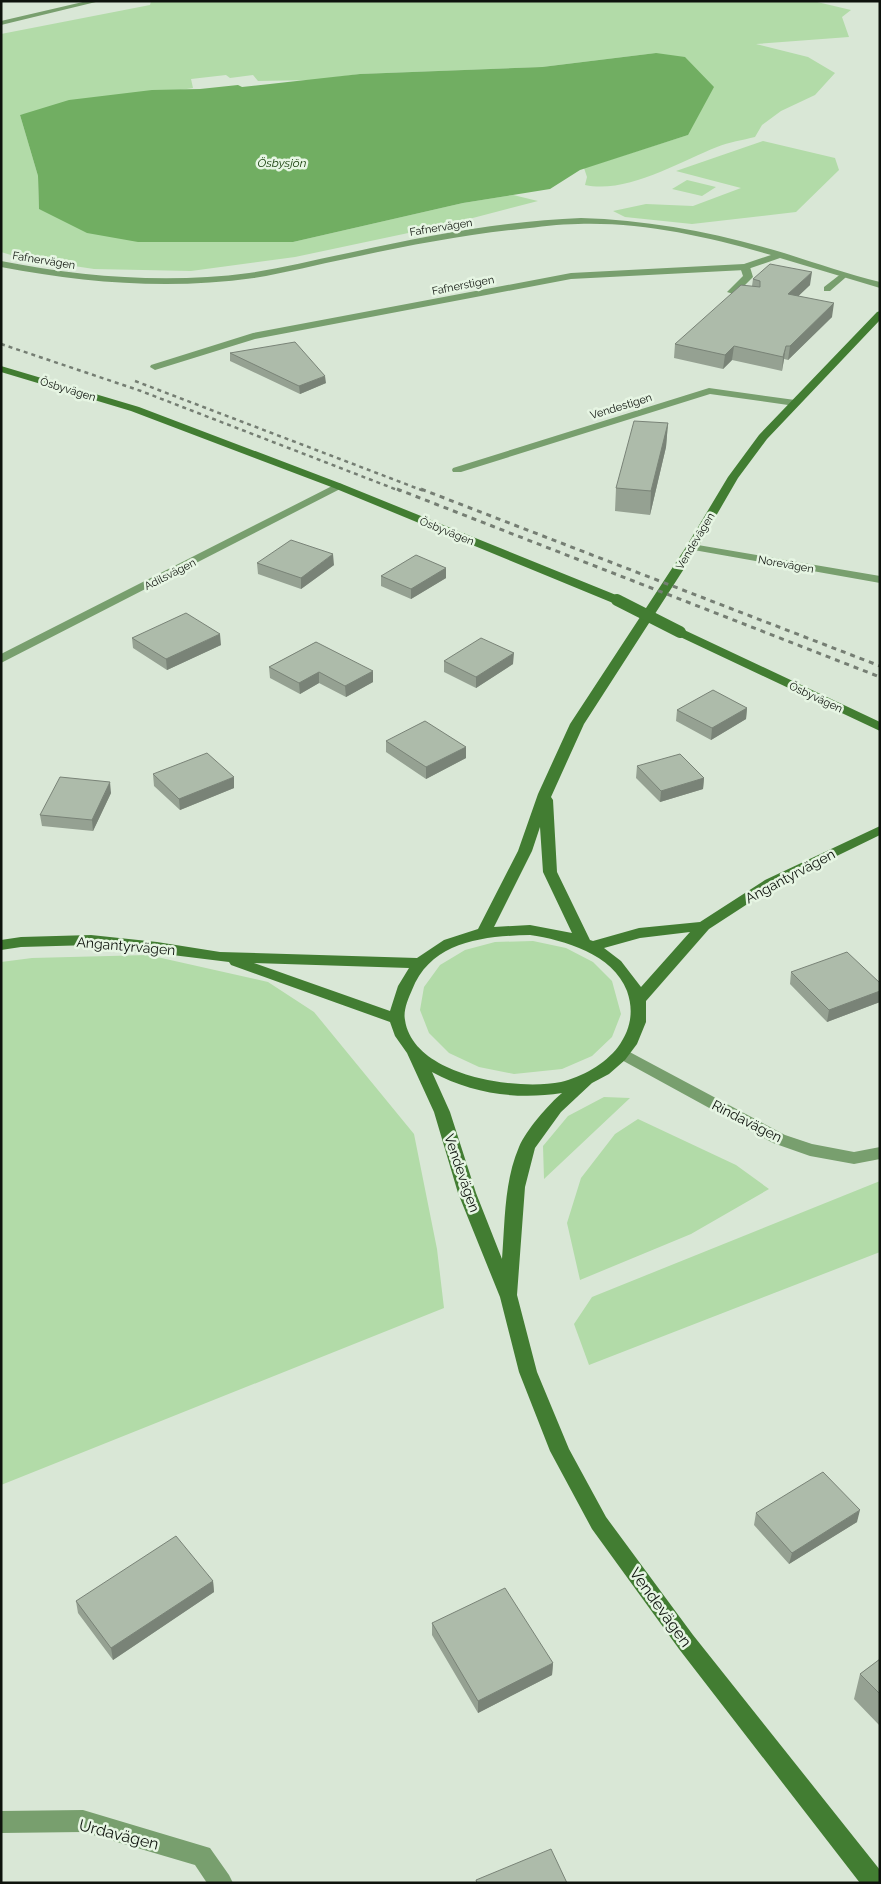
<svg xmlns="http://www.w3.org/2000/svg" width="881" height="1884" font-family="Raleway,sans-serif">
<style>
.green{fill:#b2dba8}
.water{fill:#71ae62}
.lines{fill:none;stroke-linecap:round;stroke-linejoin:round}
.lane{fill:#789f6e;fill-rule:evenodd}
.street{fill:#789f6e;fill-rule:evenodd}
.secondary{fill:#427d32;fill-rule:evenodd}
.rail-far1{stroke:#757e73;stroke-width:2.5;stroke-dasharray:4 4;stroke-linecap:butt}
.rail{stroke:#757e73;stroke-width:3;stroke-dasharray:5 5;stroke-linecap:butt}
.secondary-bridge{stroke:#427d32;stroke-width:12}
.wall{fill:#95a192}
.shaded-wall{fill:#798377}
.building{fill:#adbbaa;stroke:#798377}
.labels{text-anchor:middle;stroke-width:5;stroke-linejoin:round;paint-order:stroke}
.far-street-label{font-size:11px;fill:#0e130d;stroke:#e6f5e3}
.far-water-label{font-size:12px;font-style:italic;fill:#113a05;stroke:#e6f5e3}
.street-label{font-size:14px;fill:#0e130d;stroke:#e6f5e3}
.near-street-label{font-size:16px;fill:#0e130d;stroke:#e6f5e3}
</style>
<rect width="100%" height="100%" fill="#d9e7d6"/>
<path class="green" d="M 151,1 L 813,1 L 851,10 L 842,17 L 849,37 L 756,44 L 808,57 L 835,73 L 815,95 L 781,111 L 762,125 L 755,137 C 743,140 729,142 717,147 C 679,162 627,194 585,185 L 587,177 L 584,168 L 688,135 L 656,53 L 542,67 L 360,74 L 316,80 L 258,81 L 253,75 L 230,78 L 226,75 L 191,79 L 193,88 L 20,115 L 38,176 L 39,209 L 293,242 L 463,203 L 513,195 L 538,201 L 446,225 L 295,257 L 191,271 L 94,269 L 21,258 L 1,252 L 1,34 L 150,5 Z
M 763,141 L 835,158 L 839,170 L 796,212 L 692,224 L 625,217 L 613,211 L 646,204 L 693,206 L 741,188 L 676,171 Z
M 687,180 L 716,187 L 702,196 L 672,189 Z
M 533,941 L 566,948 L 593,962 L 612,981 L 621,1014 L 612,1037 L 592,1056 L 562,1069 L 514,1074 L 479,1067 L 449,1053 L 429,1033 L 420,1010 L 424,987 L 440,965 L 465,950 L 495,942 Z
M 148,955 L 268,982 L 314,1012 L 414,1134 L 437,1249 L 444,1308 L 1,1485 L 1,962 L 32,958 Z
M 604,1097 L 630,1098 L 544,1179 L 543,1146 L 568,1116 Z
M 638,1119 L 736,1165 L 769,1189 L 691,1234 L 580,1280 L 567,1223 L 581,1178 L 615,1134 Z
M 880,1181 L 880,1252 L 589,1365 L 574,1324 L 592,1297 Z"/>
<path class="water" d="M 656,53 L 685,57 L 714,87 L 688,135 L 580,170 L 550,189 L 463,203 L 293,242 L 138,242 L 87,233 L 39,209 L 38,176 L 20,115 L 69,100 L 152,90 L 200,89 L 238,85 L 242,87 L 360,74 L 542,67 Z"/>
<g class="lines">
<path class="lane" d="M 745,264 L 750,267 L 753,277 L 739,291 L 755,295 L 755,299 L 752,300 L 727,292 L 743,276 L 740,267 Z
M 842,273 L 847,276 L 845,278 L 830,291 L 824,291 L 824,287 Z"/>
<path class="street" d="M 87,1 L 100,1 L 1,25 L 1,21 Z
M 581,218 C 650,220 717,233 784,253 C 816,263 847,274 880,282 L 880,288 L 780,258 L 745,270 L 571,279 L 255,339 L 155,370 L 150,367 L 151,365 L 253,333 L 571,273 L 744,264 L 771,255 C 708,237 644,222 578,224 C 559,224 539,227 520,229 C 463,235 406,246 350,258 C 318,264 286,273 254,278 C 169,290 85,283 1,267 L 1,261 C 83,277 166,284 249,273 C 284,268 318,259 353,252 C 427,236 504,221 581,218 Z
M 709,388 L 795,400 L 800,403 L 795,406 L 710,394 L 461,472 L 453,472 L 452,470 L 453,468 Z
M 338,483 L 342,484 L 343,486 L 342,488 L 1,663 L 1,654 Z
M 692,544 L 880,576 L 880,583 L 688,549 L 686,547 L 688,545 Z
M 624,1049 L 785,1135 L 812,1144 L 854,1152 L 880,1147 L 880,1159 L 854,1164 L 810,1156 L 773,1143 L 618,1058 L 616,1054 L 618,1050 Z
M 83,1810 L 210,1848 L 229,1875 L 233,1883 L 207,1883 L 195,1865 L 83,1832 L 1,1833 L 1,1811 Z"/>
<path class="secondary" d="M 880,311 L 880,320 L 767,439 L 738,478 L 698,547 L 584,724 L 551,797 L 553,800 L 557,872 L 590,940 L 593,941 L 639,928 L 700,922 L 765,880 L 880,826 L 880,835 L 775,886 L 709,929 L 646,1001 L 646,1022 L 637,1044 L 625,1060 L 609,1074 L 592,1083 L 561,1112 L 535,1148 L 525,1187 L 517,1295 L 537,1372 L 569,1449 L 606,1517 L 693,1635 L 880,1870 L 880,1883 L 860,1883 L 679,1649 L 592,1529 L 550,1451 L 519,1372 L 500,1297 L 458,1193 L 434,1112 L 407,1053 L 395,1036 L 390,1022 L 231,965 L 229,962 L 91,945 L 21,947 L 1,950 L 1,940 L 21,937 L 91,935 L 157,942 L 220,952 L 417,958 L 444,940 L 478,929 L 518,851 L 538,794 L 570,724 L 686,547 L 728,477 L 759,435 L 877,312 ZM 540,827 L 543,872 L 572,933 L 530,925 L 494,927 L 532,851 ZM 690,932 L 641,987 L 621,961 L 604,948 L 640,938 ZM 530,935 C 564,940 613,954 627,991 C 634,1011 631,1029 618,1047 C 605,1064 582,1077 561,1082 C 516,1091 413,1076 405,1020 C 403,1011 408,999 412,990 C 431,941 484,936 530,935 ZM 254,963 L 409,968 L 398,986 L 390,1011 ZM 432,1072 C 472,1094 518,1100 562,1093 C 549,1104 526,1130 519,1147 C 504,1182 505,1222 502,1259 L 476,1193 L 450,1112 Z
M 1,366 L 139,407 L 342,484 L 621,597 L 623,600 L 621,603 L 613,603 L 334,488 L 131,411 L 1,372 Z
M 680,628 L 880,722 L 880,731 L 676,635 L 674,632 Z"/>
<path class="rail-far1" d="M 1,344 L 141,391 L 400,491
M 135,381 L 424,491"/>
<path class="rail" d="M 397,489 L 880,677
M 421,489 L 880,666"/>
<path class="secondary-bridge" d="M 617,600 L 680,632"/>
</g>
<path class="wall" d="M 753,279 L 810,285 L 798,296 L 832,317 L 788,360 L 784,359 L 782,371 L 732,360 L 723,369 L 674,358 L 675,344 L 752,286 Z
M 230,353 L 326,383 L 300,394 L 230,361 Z
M 668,423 L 666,447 L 650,515 L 615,511 L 616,488 Z
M 257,563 L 334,565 L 301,589 L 258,574 Z
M 446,568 L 446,578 L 411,599 L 381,586 L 381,576 Z
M 132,638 L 221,645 L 167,670 L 133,648 Z
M 316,642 L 373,682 L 346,697 L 319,683 L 300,694 L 270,678 L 269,667 Z
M 444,661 L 513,664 L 476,688 L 444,672 Z
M 747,708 L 746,719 L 711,740 L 676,721 L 677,710 Z
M 386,741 L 466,747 L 466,758 L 426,779 L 386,752 Z
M 637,766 L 704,778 L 703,789 L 660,802 L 636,778 Z
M 153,774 L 234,788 L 180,810 L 154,786 Z
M 111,793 L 93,831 L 42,826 L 40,815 Z
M 791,972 L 880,983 L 880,1002 L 827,1022 L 790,984 Z
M 756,1513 L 857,1522 L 789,1564 L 754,1525 Z
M 213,1581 L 214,1592 L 113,1660 L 78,1613 L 76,1601 Z
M 432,1623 L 553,1663 L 552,1675 L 478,1713 L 432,1635 Z
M 880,1659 L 880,1726 L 854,1699 L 860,1674 Z"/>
<path class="shaded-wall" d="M 812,272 L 810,285 L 787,307 L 788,294 Z
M 834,303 L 832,317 L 788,360 L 790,346 Z
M 734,346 L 732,360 L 723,369 L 725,355 Z
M 786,346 L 784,359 L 782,371 L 783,357 Z
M 325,376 L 326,383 L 300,394 L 299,386 Z
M 668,423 L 666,447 L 650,515 L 651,491 Z
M 333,554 L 334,565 L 301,589 L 301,578 Z
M 446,568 L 446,578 L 411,599 L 411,589 Z
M 220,634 L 221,645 L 167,670 L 166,659 Z
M 514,653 L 513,664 L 476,688 L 476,677 Z
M 373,671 L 373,682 L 346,697 L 345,686 Z
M 319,672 L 319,683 L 300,694 L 299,683 Z
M 747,708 L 746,719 L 711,740 L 712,728 Z
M 466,747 L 466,758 L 426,779 L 426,767 Z
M 234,777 L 234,788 L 180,810 L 179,799 Z
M 704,778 L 703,789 L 660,802 L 661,791 Z
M 110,782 L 111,793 L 93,831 L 92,820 Z
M 880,991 L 880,1002 L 827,1022 L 829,1010 Z
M 860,1510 L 857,1522 L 789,1564 L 792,1553 Z
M 213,1581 L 214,1592 L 113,1660 L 111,1648 Z
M 553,1663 L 552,1675 L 478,1713 L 478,1701 Z"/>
<path class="building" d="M 770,264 L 812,272 L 788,294 L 834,303 L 790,346 L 786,346 L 783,357 L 734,346 L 725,355 L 675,344 L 741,285 L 760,287 L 760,281 L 753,279 Z
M 295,342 L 325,376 L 299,386 L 230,353 Z
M 634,421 L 668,423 L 651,491 L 616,488 Z
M 291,540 L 333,554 L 301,578 L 257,563 Z
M 416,555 L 446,568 L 411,589 L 381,576 Z
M 186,613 L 220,634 L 166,659 L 132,638 Z
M 481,638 L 514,653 L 476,677 L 444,661 Z
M 316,642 L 373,671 L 345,686 L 319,672 L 299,683 L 269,667 Z
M 713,690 L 747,708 L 712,728 L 677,710 Z
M 425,721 L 466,747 L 426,767 L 386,741 Z
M 207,753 L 234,777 L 179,799 L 153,774 Z
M 680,754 L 704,778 L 661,791 L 637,766 Z
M 60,777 L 110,782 L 92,820 L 40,815 Z
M 847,952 L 880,983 L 880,991 L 829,1010 L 791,972 Z
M 823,1472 L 860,1510 L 792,1553 L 756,1513 Z
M 176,1536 L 213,1581 L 111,1648 L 76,1601 Z
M 505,1588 L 553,1663 L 478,1701 L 432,1623 Z
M 880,1659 L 880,1694 L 860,1674 Z
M 551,1849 L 567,1883 L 477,1883 L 476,1880 Z"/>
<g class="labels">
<g class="far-street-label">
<text transform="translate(441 227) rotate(-9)" y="4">Fafnervägen</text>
<text transform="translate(44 260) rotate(9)" y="4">Fafnervägen</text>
<text transform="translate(463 285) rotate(-11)" y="4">Fafnerstigen</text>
<text transform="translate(68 389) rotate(17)" y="4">Ösbyvägen</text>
<text transform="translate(621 406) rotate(-17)" y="4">Vendestigen</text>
<text transform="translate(447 531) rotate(22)" y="4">Ösbyvägen</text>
<text transform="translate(695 541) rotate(-59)" y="4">Vendevägen</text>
<text transform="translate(786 564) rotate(10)" y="4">Norevägen</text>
<text transform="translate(170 574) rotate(-27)" y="4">Adilsvägen</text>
<text transform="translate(816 697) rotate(25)" y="4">Ösbyvägen</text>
</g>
<g class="far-water-label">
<text x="282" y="167">Ösbysjön</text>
</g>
<g class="street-label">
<text transform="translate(790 876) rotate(-28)" y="5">Angantyrvägen</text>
<text transform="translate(126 946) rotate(5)" y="5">Angantyrvägen</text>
<text transform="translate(747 1121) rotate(27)" y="5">Rindavägen</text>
<text transform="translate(462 1173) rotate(71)" y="5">Vendevägen</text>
</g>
<g class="near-street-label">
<text transform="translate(661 1607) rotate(54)" y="6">Vendevägen</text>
<text transform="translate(119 1834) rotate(14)" y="6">Urdavägen</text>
</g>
</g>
<rect width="881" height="1884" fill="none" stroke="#0e130d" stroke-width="5"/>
</svg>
